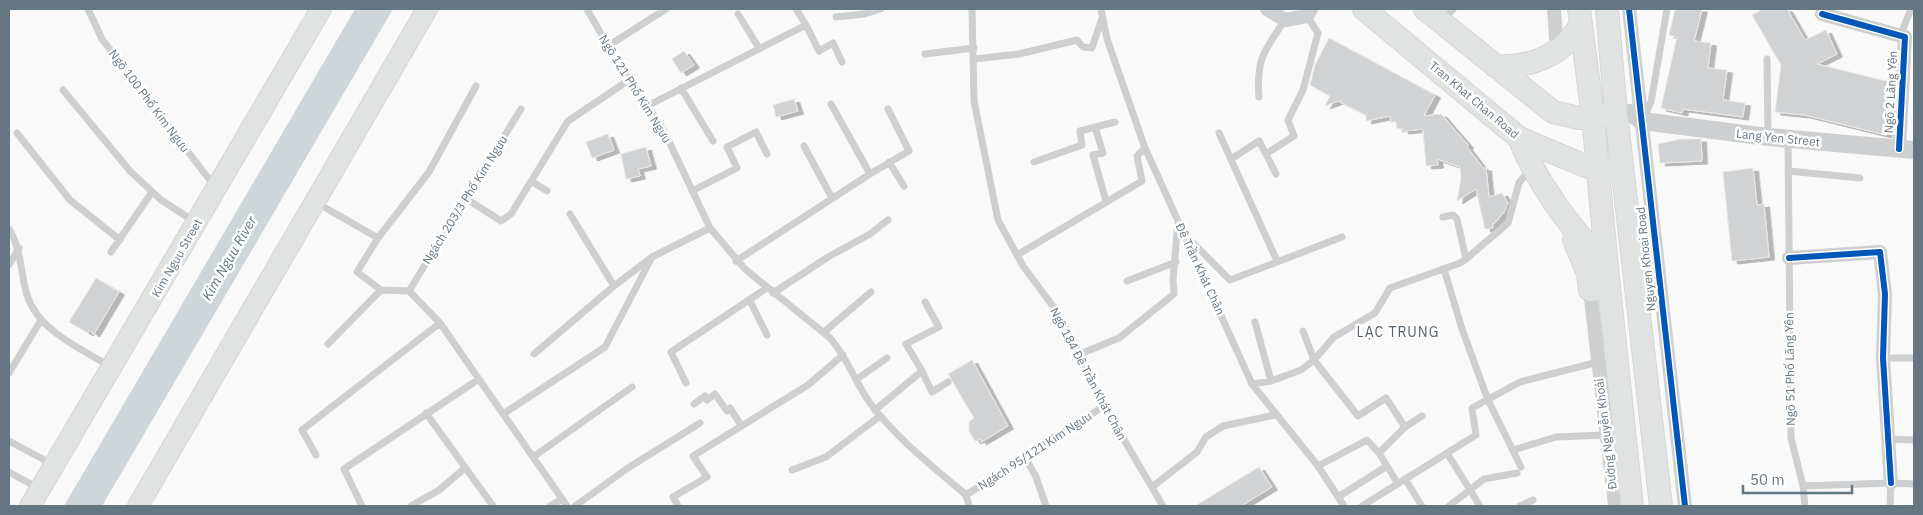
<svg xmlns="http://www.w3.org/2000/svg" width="1923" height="515" font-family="'IBM Plex Sans',sans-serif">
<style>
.water{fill:#ced6d9}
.building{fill:#d0d2d3;stroke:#e8e8e8;filter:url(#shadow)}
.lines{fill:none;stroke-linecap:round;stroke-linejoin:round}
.secondary-casing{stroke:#d5d6d7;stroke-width:22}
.primary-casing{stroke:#d5d6d7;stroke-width:24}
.service{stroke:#cecfd0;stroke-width:7}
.minor{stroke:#cecfd0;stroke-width:14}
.tertiary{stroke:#cecfd0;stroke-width:18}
.secondary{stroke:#e1e2e2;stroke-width:20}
.primary{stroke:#e1e2e2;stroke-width:22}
.cycleway-casing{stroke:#fff;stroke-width:9}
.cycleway{stroke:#0057b8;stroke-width:6}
.labels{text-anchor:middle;stroke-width:5;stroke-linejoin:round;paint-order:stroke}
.street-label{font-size:12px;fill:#657683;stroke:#fff}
.water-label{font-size:14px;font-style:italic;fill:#60757c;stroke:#fff}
.neighbourhood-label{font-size:14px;letter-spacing:1px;fill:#57646e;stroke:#fff}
</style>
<defs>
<filter id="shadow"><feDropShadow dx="5.5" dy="3" stdDeviation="0" flood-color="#0004"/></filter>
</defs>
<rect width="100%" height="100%" fill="#f9f9f9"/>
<path class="water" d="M 355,9 L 393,9 L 102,506 L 64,506 Z"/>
<path class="building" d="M 1675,9 L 1702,9 L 1694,41 L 1711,43 L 1708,68 L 1727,70 L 1723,100 L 1745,103 L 1743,117 L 1683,109 L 1682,113 L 1661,108 L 1677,37 L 1669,35 Z
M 1763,9 L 1787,9 L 1805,40 L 1826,30 L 1837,54 L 1817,64 L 1894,83 L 1892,112 L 1886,135 L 1805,115 L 1775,112 L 1781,65 L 1752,15 Z
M 1329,38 L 1435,95 L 1424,116 L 1441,114 L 1468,145 L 1467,147 L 1483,168 L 1486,168 L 1489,197 L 1502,193 L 1508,203 L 1504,212 L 1494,224 L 1493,223 L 1493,228 L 1485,229 L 1476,189 L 1457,201 L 1461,179 L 1460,167 L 1437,159 L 1438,165 L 1426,166 L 1423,129 L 1403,131 L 1403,128 L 1397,129 L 1396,122 L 1391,122 L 1390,116 L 1366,121 L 1366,115 L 1338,101 L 1325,106 L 1330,96 L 1310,85 L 1315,65 Z
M 684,51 L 694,65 L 681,73 L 672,59 Z
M 794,99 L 798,111 L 776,117 L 773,105 Z
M 608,134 L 614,150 L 592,158 L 586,142 Z
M 1681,139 L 1701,139 L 1702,161 L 1660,163 L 1658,144 Z
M 646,147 L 651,166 L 638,169 L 640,176 L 626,179 L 621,154 Z
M 1753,168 L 1757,205 L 1764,204 L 1769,257 L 1732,261 L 1723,172 Z
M 96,278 L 119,292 L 94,334 L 89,330 L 88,333 L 69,322 Z
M 972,360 L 1008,426 L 981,442 L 980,439 L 975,441 L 969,431 L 969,422 L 974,418 L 948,374 Z
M 1259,467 L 1272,487 L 1241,506 L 1195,506 Z"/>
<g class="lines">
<defs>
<path id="secondary" d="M 30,506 L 321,9
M 138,506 L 427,9"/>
<path id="primary" d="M 1364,9 L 1519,138 L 1583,165 L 1597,170 L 1610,169
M 1425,9 L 1553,112 L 1579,118 L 1606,115
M 1579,9 L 1593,117 L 1607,268 L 1632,506
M 1607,9 L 1616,113 L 1661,506
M 1495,66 C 1530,68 1561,56 1580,26
M 1519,138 C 1539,188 1572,228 1607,268
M 1574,240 L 1588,273 L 1590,290 L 1609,288"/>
</defs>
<use href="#secondary" class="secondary-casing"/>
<use href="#primary" class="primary-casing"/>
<path class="service" d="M 88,9 L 102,39 L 215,187
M 587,9 L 617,62 L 663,129 L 710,228 L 745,269 L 830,338 C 847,357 855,382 870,403 C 897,439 932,466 966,495 L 969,506
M 972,9 L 974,101 L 998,220 L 1023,266 L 1058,313 L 1082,359 L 1104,406 L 1163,506
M 1101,9 L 1107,39 L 1145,148 L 1252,384 L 1318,466 L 1344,506
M 738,14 L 759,48
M 836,17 L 864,14 L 881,9
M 1444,20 L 1453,9
M 806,25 L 819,51 L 833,43 L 842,62
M 1900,36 L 1911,9
M 608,46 L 666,9
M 925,54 L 974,48
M 974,59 L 1019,54 L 1077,40 L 1083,47 L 1092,48 L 1102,18
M 1767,59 L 1768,137
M 476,86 L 429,172 L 378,238 L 357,272 L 381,290 L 409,291 L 440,323 L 567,506
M 681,88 L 713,141
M 63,90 L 130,171 L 161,200 L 195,222
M 1259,97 C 1256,58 1265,50 1285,20
M 831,104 L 870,174
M 647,106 L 806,25 L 796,9
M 1644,117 L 1651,102 L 1667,9
M 1095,127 L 1103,153 L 1093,155 L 1106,201
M 17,133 L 70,200 L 120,240
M 1219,133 L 1277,261
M 1788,140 L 1791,438 L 1803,486 L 1891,483 L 1890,506
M 804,146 L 832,198
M 1231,159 L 1259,141 L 1266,154
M 889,162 L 904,186
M 1034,162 L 1082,145 L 1080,131 L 1115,122
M 1788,171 L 1860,178
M 1276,174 L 1266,154 L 1294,136 L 1288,120 L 1303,90 L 1318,33 L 1307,16
M 531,181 L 547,191
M 692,191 L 737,168 L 727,147 L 756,132 L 767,154
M 465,198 L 501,221 L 511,214 L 568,121 L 629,80
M 317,203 L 378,238
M 570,214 L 614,286
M 1443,217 L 1453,215 L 1457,219 L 1466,259
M 9,229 C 22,250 20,272 27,295 C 38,331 82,349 111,367
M 1189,239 L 1230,280 L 1342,237
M 111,252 L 152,192
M 1017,255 L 1142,181 L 1137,156 L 1145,148
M 736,261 L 870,174 L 909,151 L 888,109
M 9,265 L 19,248
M 1444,269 L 1462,329 L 1488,400 L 1521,467
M 1127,281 L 1176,262
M 409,291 L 521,109
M 773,293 L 828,257 L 870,234 L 888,220
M 750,301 L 767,335
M 1255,322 L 1271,381
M 1303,331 L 1314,360 L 1358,416 L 1386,398 L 1405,427 L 1379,453 L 1398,484
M 824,332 L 871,292
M 328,344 L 381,290
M 534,354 L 614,286 L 652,257 L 710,228
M 1080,354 L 1119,338 L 1174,294 L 1173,280 L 1178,221
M 1883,358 L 1914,358
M 922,371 L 906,344 L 939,327 L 925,302
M 9,373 L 41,320
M 857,379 L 887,358
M 686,383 L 671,352 L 767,288
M 1252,384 L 1271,381 L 1301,370 L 1314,360 L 1334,337 L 1375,313 L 1390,288 L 1460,263 L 1466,259 L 1508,223 L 1519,183 L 1529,170
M 694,404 L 705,396 L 707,400 L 715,394 L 727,411 L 730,408 L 741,425
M 875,410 L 922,371 L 932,392 L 948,382
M 426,413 L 493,506
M 503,414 L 605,347 L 652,257
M 1405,427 L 1422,416
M 1890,439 L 1914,440
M 9,441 L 52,464
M 1513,450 L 1556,437 L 1606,435
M 1447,453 L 1480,506
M 316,455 L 302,430 L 440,323
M 533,457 L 632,387
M 1025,457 L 1036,477 L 1046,506
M 1318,466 L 1367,440 L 1379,453
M 792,470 L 826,457 L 880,416
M 9,472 L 38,488
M 1405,479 L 1422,506
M 1891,483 L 1914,484
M 1803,486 L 1805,506
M 1152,487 L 1197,452 L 1206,437 L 1223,426 L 1275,415
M 966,495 L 1104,406
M 1338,497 L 1387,466
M 362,506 L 344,469 L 479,379
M 411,506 L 439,490 L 465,468
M 550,506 L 562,499
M 575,506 L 628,468 L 700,423
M 678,506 L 673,497 L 707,477 L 693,456 L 808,385 L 843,355
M 1362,506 L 1476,435 L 1472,408 L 1520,382 L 1598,362
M 1449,506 L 1484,479 L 1517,473
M 1520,506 L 1533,500"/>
<path class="minor" d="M 1267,9 L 1285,20 L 1307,16 L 1311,9
M 1554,9 L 1557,51
M 1629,9 L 1685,506
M 1822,14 L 1905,37 L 1899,149
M 1789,258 L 1880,252 L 1885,294 L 1883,358 L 1891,483
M 1590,290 L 1615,506"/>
<path class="tertiary" d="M 1616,113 L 1631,113 L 1642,121 L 1768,137 L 1914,150"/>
<use href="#secondary" class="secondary"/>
<use href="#primary" class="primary"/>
<defs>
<path id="cycleway" d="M 1629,9 L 1685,506
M 1822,14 L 1905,37 L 1899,149
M 1789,258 L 1880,252 L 1885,294 L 1883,358 L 1891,483"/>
</defs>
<use href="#cycleway" class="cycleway-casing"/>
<use href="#cycleway" class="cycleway"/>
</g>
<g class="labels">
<g class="street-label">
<text transform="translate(635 89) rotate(58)" y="4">Ngõ 121 Phố Kim Ngưu</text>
<text transform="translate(1891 92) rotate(-87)" y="4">Ngõ 2 Lãng Yên</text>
<text transform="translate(1474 100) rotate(40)" y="4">Tran Khat Chan Road</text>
<text transform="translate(149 101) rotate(53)" y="4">Ngõ 100 Phố Kim Ngưu</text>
<text transform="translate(1778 138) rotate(6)" y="4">Lang Yen Street</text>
<text transform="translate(465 200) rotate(-58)" y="4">Ngách 203/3 Phố Kim Ngưu</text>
<text transform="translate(177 258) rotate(-60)" y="4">Kim Nguu Street</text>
<text transform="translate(1646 259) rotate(-96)" y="4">Nguyen Khoai Road</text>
<text transform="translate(1200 269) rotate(65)" y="4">Đê Trần Khát Chân</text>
<text transform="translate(1790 369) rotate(-91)" y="4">Ngõ 51 Phố Lãng Yên</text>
<text transform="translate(1088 374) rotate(62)" y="4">Ngõ 184 Đê Trần Khát Chân</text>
<text transform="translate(1606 434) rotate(-97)" y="4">Đường Nguyễn Khoái</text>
<text transform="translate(1035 451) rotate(-33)" y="4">Ngách 95/121 Kim Ngưu</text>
</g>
<g class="water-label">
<text transform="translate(229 258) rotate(-60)" y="5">Kim Nguu River</text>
</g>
<g class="neighbourhood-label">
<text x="1398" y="337">LẠC TRUNG</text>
</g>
</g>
<rect width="1923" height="515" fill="none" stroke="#657683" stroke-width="20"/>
<path d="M1743 485v8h109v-8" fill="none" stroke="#657683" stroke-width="2.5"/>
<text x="1750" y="485" font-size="15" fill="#657683" stroke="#ffffff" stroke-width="4" paint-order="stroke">50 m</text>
</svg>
